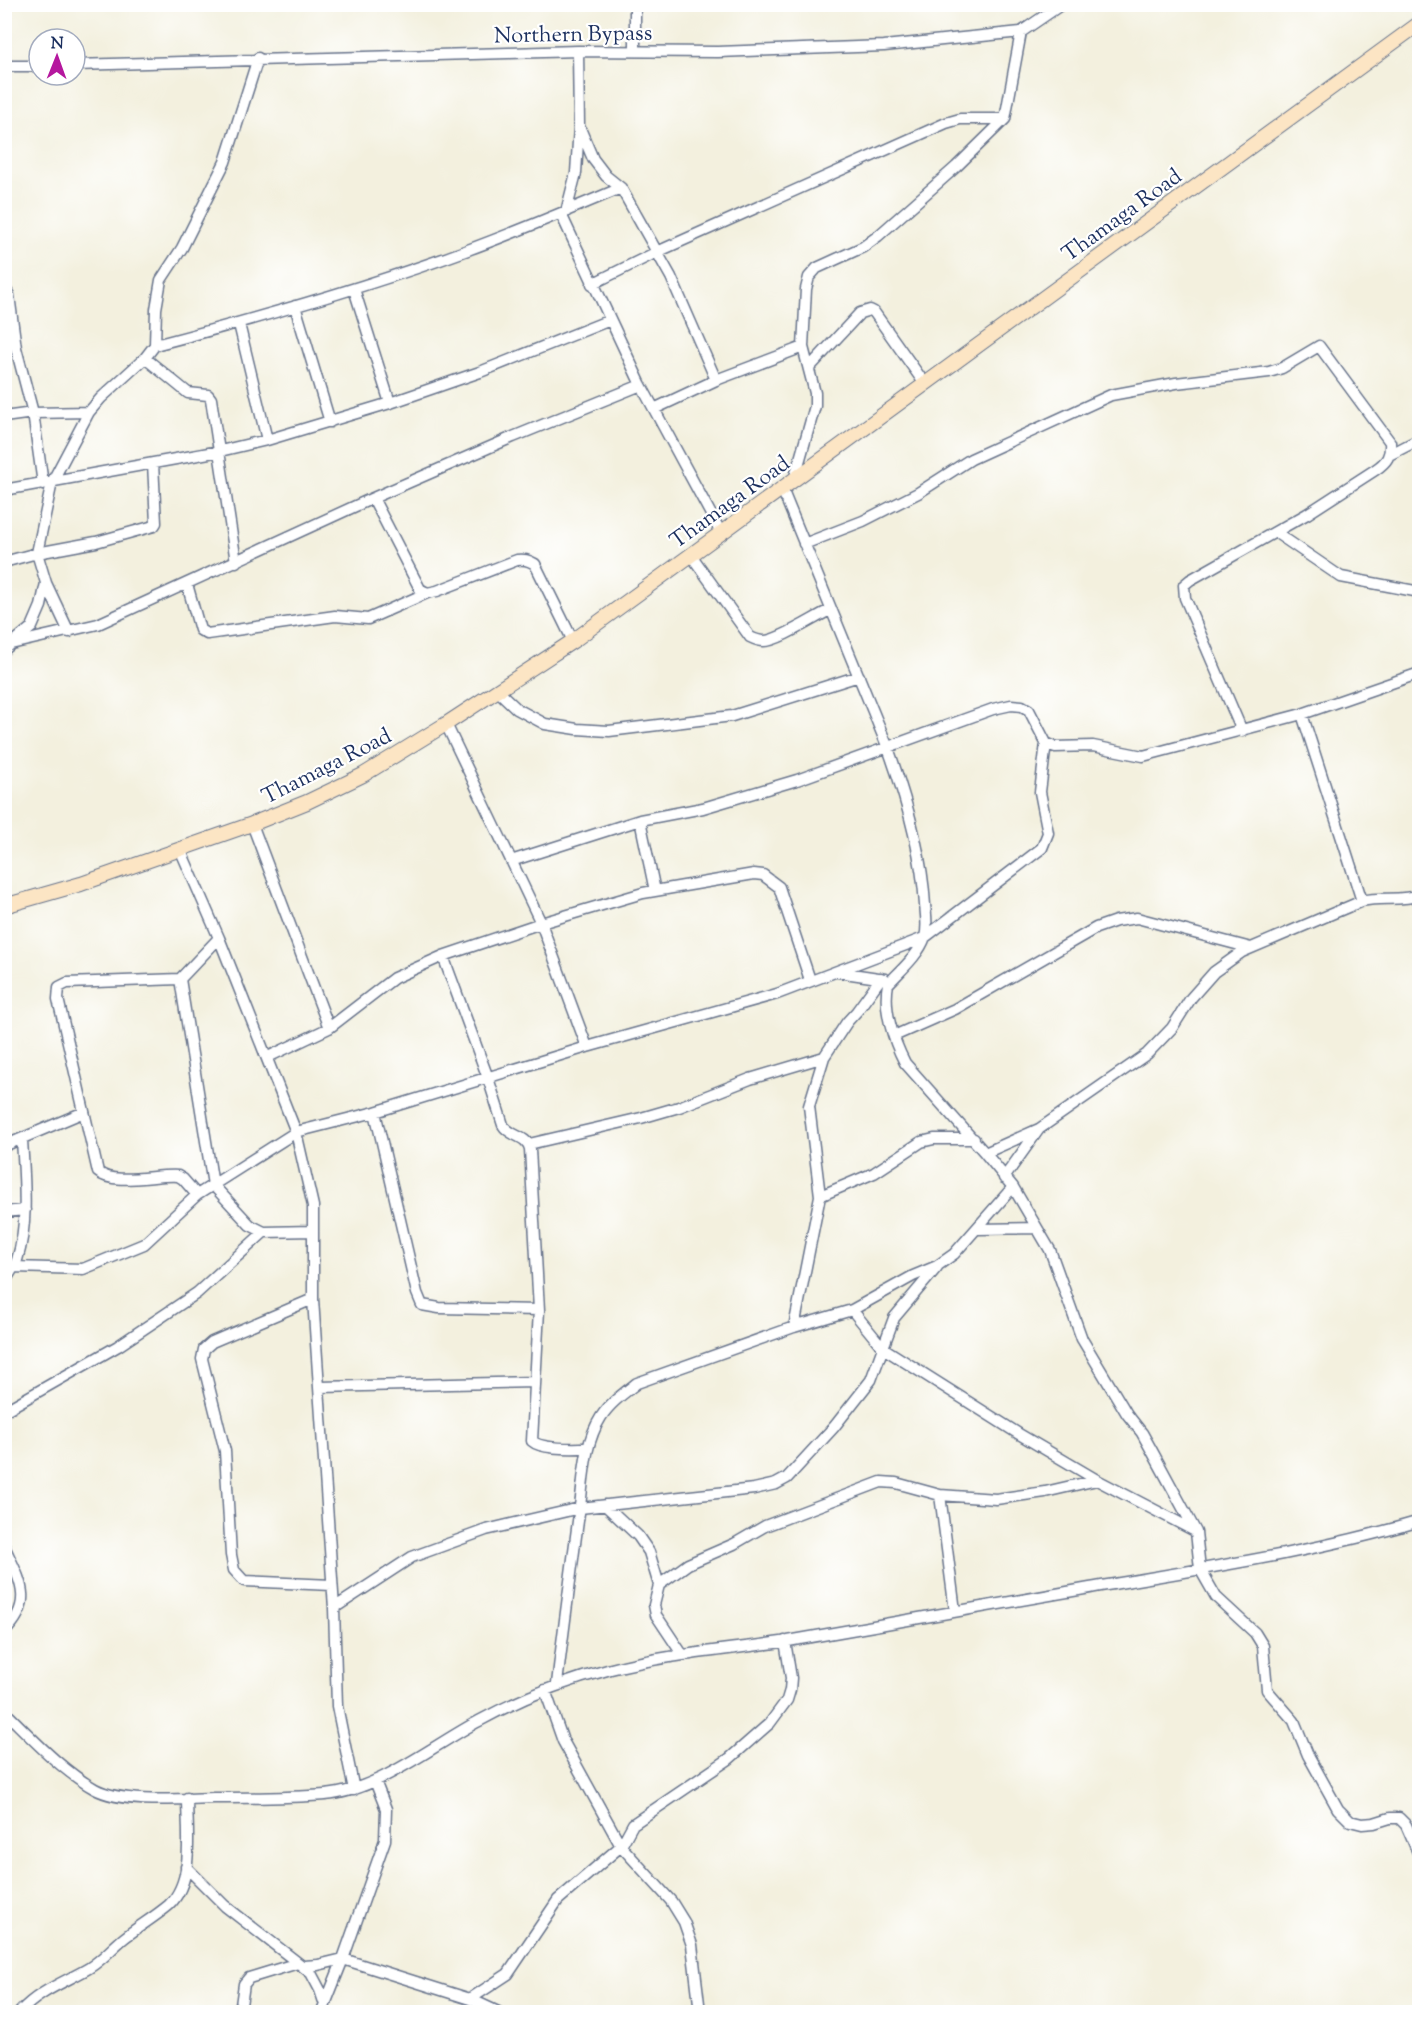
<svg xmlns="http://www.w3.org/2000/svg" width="1424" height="2017" font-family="'Sorts Mill Goudy',serif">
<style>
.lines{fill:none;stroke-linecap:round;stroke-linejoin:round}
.minor-casing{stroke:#67738b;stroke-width:13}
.secondary-casing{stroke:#67738b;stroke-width:16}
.minor{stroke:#fff;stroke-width:10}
.secondary{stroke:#fce5c4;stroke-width:14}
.labels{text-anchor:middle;stroke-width:4.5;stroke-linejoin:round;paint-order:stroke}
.street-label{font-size:22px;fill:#1b2f5e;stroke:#fff}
</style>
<rect width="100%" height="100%" fill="#fff"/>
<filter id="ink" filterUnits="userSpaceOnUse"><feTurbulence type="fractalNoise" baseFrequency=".0167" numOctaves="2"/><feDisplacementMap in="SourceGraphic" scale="12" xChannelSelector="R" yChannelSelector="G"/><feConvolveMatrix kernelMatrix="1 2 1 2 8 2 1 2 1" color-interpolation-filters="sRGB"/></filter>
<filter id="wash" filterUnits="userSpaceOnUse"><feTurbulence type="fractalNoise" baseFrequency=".008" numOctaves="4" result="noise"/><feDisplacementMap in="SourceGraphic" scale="24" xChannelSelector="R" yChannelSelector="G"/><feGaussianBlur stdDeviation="1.35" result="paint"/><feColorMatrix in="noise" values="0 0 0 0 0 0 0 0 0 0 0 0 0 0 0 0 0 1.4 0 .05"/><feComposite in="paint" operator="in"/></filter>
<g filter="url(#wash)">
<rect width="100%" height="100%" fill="#f3f0de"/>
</g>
<g filter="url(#ink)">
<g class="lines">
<defs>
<path id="minor" d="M 635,51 L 635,4
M 75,65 L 578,51 L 718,52 L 884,46 L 1021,32 L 1062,4
M 4,66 L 39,66
M 579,126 L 593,159 L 606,176 L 621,188 L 671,277 L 716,380
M 566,212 L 576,173 L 579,126 L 578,51
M 561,214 L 641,385 L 721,533
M 592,284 L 657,252 L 946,123 L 960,119 L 1005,119
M 4,287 L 9,295 L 16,348 L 33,413 L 43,484
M 354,289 L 390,403
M 295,306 L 330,422
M 239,324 L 267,440
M 155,345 C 259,318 364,288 465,251 C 517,232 569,210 621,188
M 145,358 L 188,393 L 208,395 L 211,399 L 236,562
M 809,368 L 860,313 L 870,310 L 874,312 L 925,384
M 654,409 L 716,380 L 803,347
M 4,417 L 33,413 L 89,412
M 1391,454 L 1420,439
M 794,480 L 815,406 L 815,393 L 803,347 L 806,289 L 809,277 L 817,268 L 863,247 L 878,236 L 956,167 L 1005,119 L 1021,32
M 782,489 L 888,748 C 906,798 922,852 925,905 C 926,915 928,927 925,937 C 919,955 900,971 888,984 C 883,1009 893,1040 905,1063 L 985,1153 L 1013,1187 L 1050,1250 L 1082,1339 L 1127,1414 L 1142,1433 L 1152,1451 L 1196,1532 L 1200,1569 L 1216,1597 L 1255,1633 L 1263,1646 L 1267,1690 L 1294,1721 L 1308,1755 L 1338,1809 L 1350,1821 L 1362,1824 L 1374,1823 L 1390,1818 L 1399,1818 L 1406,1825 L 1420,1857
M 4,490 L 220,451 L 267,440 L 390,403 L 480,372 L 610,320
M 373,498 L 513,437 L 641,385
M 1275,532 L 1341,577 L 1420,592
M 804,544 L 863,521 L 918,493 L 971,459 L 1111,395 L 1176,383 L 1269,372 L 1282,368 L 1319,346 L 1390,442 C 1391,456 1387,462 1375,470 L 1307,514 L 1190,580 L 1184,585 L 1185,598 L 1242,731
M 691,555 L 750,637 C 754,639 759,641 764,641 C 779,641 815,617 830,610
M 4,562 L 37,553 L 96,542 L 154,526 L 156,523 L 153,463
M 46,583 L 69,632
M 187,584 L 200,630 L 207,634 L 335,616 L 368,619 L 427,593
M 11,644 L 98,624 L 373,498 L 420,589 L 427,593 L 437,591 L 517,560 C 524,559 528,560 535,564 L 573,641
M 4,650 L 32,627 L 41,606 L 46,583 L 37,553 L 52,482 L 89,412 L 101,398 L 145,358 L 155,345 L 156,309 L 161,280 L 182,248 L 225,162 L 258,58
M 498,691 L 517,709 L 545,724 L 577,729 L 609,731 L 732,716 L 859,676
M 1302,714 L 1362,901
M 446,724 L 541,923 L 587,1047
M 640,820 L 655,891
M 252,824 L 329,1028
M 180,849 L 219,938 L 296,1132 L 313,1206 L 313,1299 L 334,1608 L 337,1706 L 354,1790
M 511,861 L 640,820 L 703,808 L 797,780 L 993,709 L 1011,705 L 1022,706 L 1029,710 L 1046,743 L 1055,747 L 1093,746 L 1143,756 L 1302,714 L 1420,673
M 219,938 L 180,979 L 213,1185 L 250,1225 L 264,1232 L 313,1231
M 443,956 L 488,1078 L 503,1125 C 510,1137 527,1135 530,1149 L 539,1310 L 532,1441 C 542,1450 573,1448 587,1448
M 838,972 L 885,979
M 180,979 L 67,983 L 59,987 L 58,999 L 98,1172 C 114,1186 157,1174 178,1176 L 183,1179 L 197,1195
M 894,1036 L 955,1009 L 1096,928 L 1116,921 L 1137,918 L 1251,948
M 268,1057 L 329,1028 L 394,978 L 443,956 L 541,923 L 643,893 L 754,874 L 763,875 L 779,887 L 810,980
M 375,1112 L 417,1293 L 422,1305 L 439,1308 L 539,1310
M 529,1144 L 641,1118 L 679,1107 L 750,1079 L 824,1057
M 4,1146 L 84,1112
M 985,1153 L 1039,1129 L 1147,1054 L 1172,1028 L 1191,998 L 1214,972 L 1242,952 L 1362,901 C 1381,896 1400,902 1420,895
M 1004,1178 L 1039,1129
M 820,1196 L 874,1173 L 921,1142 L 934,1139 L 974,1139
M 4,1212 L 25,1210
M 978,1229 L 1037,1228
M 14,1267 L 83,1269 L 144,1244 L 197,1195 L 296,1132 L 375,1112 L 587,1047 L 777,994 L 924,938 L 1042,848 L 1048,833 L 1040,792 L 1046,743
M 4,1285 C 7,1275 14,1269 17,1260 C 29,1223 24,1177 22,1139
M 313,1299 L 212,1342 L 204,1349 L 202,1359 L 225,1451 L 231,1555 L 234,1570 L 244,1581 L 332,1585
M 852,1310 L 883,1348 L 1019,1434 L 1097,1480 L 1195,1531
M 794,1327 L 820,1196 L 809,1106 L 824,1057 L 847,1022 L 857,1011 L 881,978
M 320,1387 L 535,1382
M 4,1411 L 118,1346 L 197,1293 L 264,1232
M 940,1495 L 955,1611
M 605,1505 L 638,1536 L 649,1552 L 659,1585 L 654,1605 L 656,1615 L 682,1654
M 4,1546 C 19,1579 36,1602 4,1632
M 659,1585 L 688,1564 L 734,1544 L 765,1526 L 881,1482 L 896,1483 L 940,1495 L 996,1499 L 1045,1492 L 1097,1480
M 334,1608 L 412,1557 L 486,1530 L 580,1508 L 754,1489 L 776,1484 L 787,1478 L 834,1427 L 871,1380 L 894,1318 L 937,1267
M 557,1684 C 564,1625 572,1566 580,1506 C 584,1476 584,1444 601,1417 C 610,1403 624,1393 637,1383 L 794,1327 L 852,1310 L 913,1276 L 937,1266 L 954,1254 L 1013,1187
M 545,1690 L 563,1741 L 621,1846 L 671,1901 L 684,1922 L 692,1945 L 700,2012
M 4,1711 C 32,1738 61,1770 95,1789 C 123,1804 181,1799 213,1798 C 251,1798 288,1798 325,1795 C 378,1791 433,1745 479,1721 C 521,1698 565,1681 611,1669 C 669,1654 729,1650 788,1641 C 889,1624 989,1605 1090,1588 C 1200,1569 1312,1553 1420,1521
M 186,1867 L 225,1906 L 311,1973 L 320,1990 L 325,2005
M 304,1966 L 318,1965 L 343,1959 L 470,1999 L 498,2012
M 470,1999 L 508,1974 L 558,1900 L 621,1846 L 633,1824 L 729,1759 L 770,1723 L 787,1700 L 790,1690 L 791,1678 L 785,1641
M 20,2012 C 39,1991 65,1982 89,1968 C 104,1959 114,1945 128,1935 C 141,1925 156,1916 169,1905 C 195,1880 187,1831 187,1798
M 240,2012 L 244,1984 L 249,1978 L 298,1963
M 322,2012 L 343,1959 L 385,1840 L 386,1809 L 375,1781
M 1414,2012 L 1420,2009"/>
<path id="secondary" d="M 4,906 L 81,884 L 252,824 L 307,802 L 363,775 L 446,724 L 573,641 L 1420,23"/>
</defs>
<use href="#minor" class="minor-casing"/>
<use href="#secondary" class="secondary-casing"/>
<use href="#minor" class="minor"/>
<use href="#secondary" class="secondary"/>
</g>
</g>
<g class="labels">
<g class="street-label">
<text transform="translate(573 33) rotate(-1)" y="8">Northern Bypass</text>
<text transform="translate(1121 214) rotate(-36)" y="8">Thamaga Road</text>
<text transform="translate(729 501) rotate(-36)" y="8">Thamaga Road</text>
<text transform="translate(326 765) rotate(-27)" y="8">Thamaga Road</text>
</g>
</g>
<rect width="1424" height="2017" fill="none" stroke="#fff" stroke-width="24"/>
<g transform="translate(57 57) rotate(1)"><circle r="28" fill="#ffffff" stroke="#a4acbf" stroke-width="1.5"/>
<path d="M0-4.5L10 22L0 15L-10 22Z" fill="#b5179e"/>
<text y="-9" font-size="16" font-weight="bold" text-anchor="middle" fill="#1b2f5e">N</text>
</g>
</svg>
